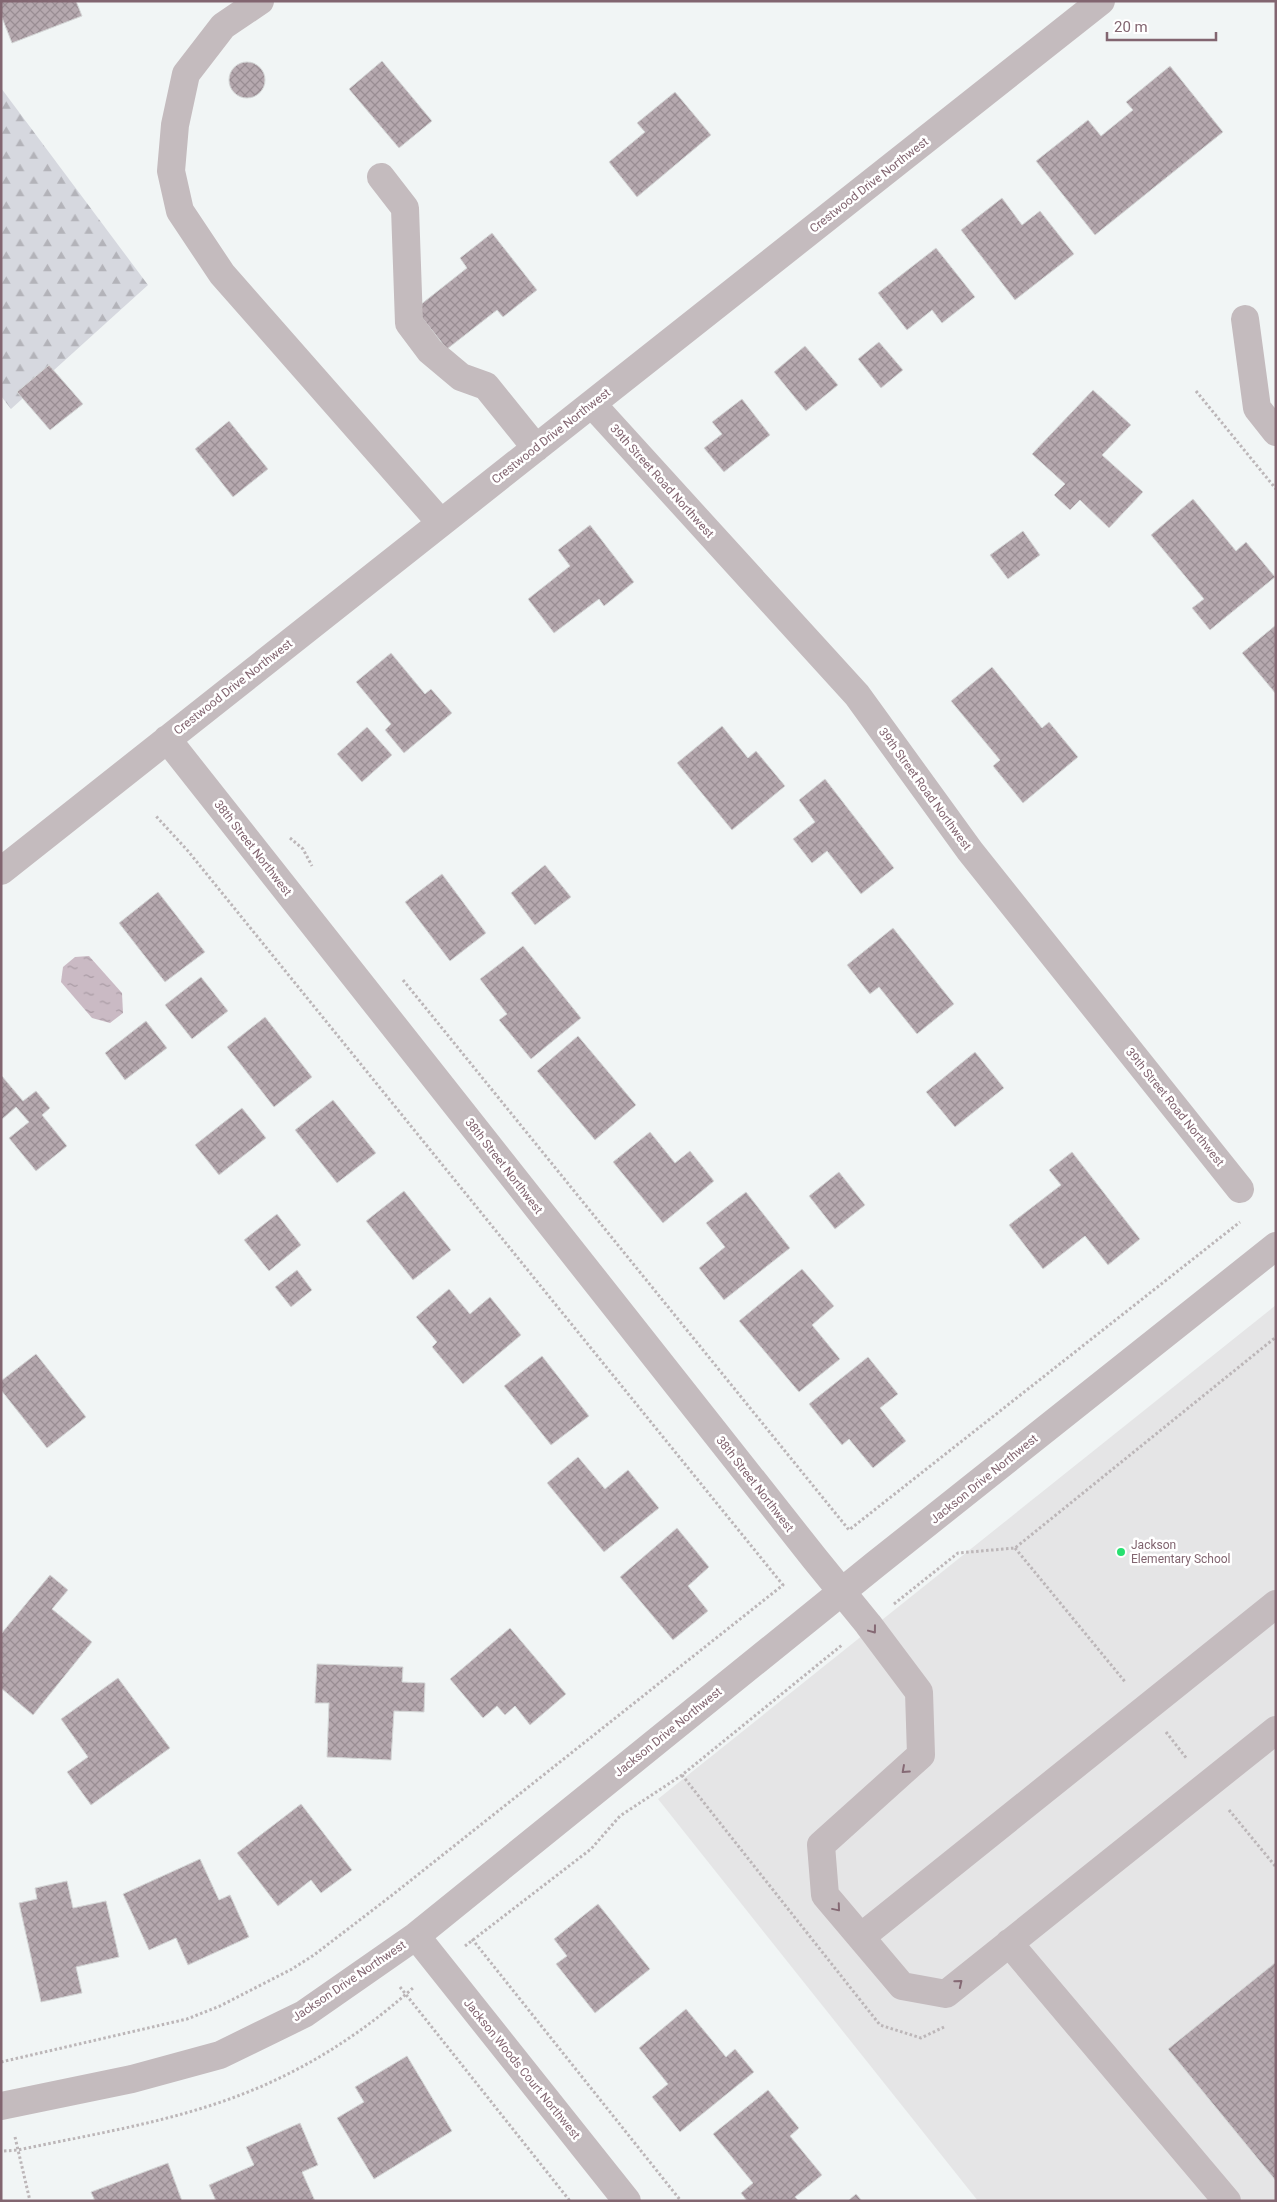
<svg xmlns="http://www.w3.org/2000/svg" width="1277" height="2202" font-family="Roboto,sans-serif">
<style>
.built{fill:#e5e5e6}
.forest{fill:url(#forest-firs)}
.water{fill:url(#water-ripples)}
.building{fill:url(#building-cross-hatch);stroke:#d4d6d6}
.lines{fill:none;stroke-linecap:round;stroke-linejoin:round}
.path{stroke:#bcb6b8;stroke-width:3;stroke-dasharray:2.5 2.5;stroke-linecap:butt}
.minor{stroke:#c4bbbe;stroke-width:28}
.oneway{stroke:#856974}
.poi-dot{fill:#27e070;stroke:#fff;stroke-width:2}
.labels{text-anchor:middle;stroke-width:5;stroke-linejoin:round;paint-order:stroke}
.street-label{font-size:12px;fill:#826570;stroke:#fff}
.poi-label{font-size:12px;fill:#826570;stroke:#fff;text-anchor:start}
</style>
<defs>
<pattern id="forest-firs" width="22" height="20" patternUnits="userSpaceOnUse" patternTransform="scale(1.25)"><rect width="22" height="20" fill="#d6d8df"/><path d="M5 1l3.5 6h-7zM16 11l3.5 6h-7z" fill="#b3b3b9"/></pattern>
<pattern id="water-ripples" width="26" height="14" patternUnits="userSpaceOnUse" patternTransform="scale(1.25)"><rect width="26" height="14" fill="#cabac4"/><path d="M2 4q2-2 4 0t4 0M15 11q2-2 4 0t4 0" fill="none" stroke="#a99ba4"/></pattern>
<pattern id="building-cross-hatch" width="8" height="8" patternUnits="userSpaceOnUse" patternTransform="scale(1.25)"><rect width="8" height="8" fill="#b6a9af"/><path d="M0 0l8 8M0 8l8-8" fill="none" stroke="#998d93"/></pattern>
</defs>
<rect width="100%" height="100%" fill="#f1f5f5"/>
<path class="built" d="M 1276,1305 L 1276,2201 L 978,2201 L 658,1799 Z"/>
<path class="forest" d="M 1,88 L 148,285 L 11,409 L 1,396 Z"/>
<path class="water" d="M 89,956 L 122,993 L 123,1013 L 110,1023 L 92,1018 L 61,982 L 63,967 L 75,957 Z"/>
<path class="building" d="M 1,1 L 76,1 L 82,16 L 12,43 L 1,15 Z
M 382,61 L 432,121 L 399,148 L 349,89 Z
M229 80a18 18 0 1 1 36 0a18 18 0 1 1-36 0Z
M 1170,66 L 1223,132 L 1095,235 L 1036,161 L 1088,120 L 1101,136 L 1133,110 L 1126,102 Z
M 675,92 L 711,135 L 637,197 L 609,162 L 645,132 L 637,123 Z
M 1002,198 L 1022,225 L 1040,211 L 1074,254 L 1015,300 L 961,230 Z
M 492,233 L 537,290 L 503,317 L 497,310 L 447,349 L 415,309 L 467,268 L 460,258 Z
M 936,248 L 975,297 L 942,323 L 932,310 L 907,330 L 878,293 Z
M 879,342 L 903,370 L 881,388 L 858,359 Z
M 805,346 L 838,385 L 806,411 L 774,372 Z
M 49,365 L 83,404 L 50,430 L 17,392 Z
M 1093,390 L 1131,425 L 1102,455 L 1143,492 L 1109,528 L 1080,500 L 1070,510 L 1054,495 L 1065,484 L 1032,454 Z
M 742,399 L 770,435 L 724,472 L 704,448 L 722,434 L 712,422 Z
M 229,421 L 268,469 L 233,497 L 195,449 Z
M 1193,499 L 1236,551 L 1246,542 L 1275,577 L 1210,630 L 1192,608 L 1204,599 L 1151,535 Z
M 590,525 L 634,582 L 604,606 L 599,599 L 554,633 L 528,599 L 570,566 L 558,550 Z
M 1023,531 L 1040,555 L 1008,579 L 990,555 Z
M 1276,625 L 1276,694 L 1242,653 Z
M 391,653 L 425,694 L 431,689 L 452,713 L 404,753 L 385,730 L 391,724 L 356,682 Z
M 992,667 L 1042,728 L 1049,722 L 1078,757 L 1023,803 L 993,766 L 1000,760 L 951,701 Z
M 722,726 L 748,758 L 756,751 L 785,786 L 732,830 L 677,763 Z
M 367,727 L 392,755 L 362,782 L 337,754 Z
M 825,779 L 894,868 L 861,894 L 827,851 L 812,863 L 793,839 L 815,822 L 799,800 Z
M 545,865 L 571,897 L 535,925 L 511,893 Z
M 442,874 L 486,933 L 450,961 L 405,902 Z
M 158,892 L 205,952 L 165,982 L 119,923 Z
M 893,928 L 954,1004 L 917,1034 L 879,987 L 870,994 L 847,965 Z
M 523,946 L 581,1018 L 531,1059 L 499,1020 L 507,1014 L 480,979 Z
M 201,977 L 228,1011 L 192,1039 L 165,1005 Z
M 265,1017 L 312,1077 L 274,1107 L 227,1047 Z
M 146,1021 L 167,1048 L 125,1080 L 105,1053 Z
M 578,1036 L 636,1105 L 595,1140 L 537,1071 Z
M 975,1052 L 1004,1088 L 955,1127 L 926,1092 Z
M 1,1075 L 23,1101 L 36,1091 L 50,1108 L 42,1115 L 67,1146 L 36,1171 L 9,1138 L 29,1122 L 16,1107 L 1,1120 Z
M 333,1100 L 376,1153 L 337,1183 L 295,1130 Z
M 242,1108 L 266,1138 L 219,1175 L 195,1145 Z
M 650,1132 L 675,1163 L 690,1151 L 714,1181 L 663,1223 L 613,1162 Z
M 1072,1152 L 1140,1239 L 1108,1265 L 1085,1236 L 1043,1269 L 1009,1225 L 1061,1185 L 1049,1170 Z
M 839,1172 L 865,1205 L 835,1229 L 809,1196 Z
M 404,1191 L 451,1250 L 413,1280 L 366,1221 Z
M 746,1192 L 790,1248 L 724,1300 L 699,1268 L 725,1247 L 706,1223 Z
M 277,1214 L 301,1245 L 269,1271 L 244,1240 Z
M 802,1269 L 834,1306 L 812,1325 L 840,1359 L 799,1392 L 739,1321 Z
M 297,1270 L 312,1290 L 291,1307 L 275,1287 Z
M 449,1289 L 470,1314 L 490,1297 L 521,1335 L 463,1384 L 432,1347 L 437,1342 L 416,1317 Z
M 36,1354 L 86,1417 L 47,1448 L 1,1390 L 1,1381 Z
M 542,1356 L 589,1416 L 551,1445 L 504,1386 Z
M 868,1357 L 898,1394 L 880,1408 L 906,1441 L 873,1468 L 849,1439 L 842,1445 L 809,1404 Z
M 578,1457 L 605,1489 L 628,1470 L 659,1508 L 604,1552 L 547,1483 Z
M 677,1528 L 709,1567 L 688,1586 L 708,1611 L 673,1640 L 620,1577 Z
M 50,1575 L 68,1590 L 52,1609 L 92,1642 L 33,1715 L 1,1688 L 1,1677 L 3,1675 L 1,1673 L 1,1634 Z
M 510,1628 L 566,1694 L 530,1725 L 515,1706 L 505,1715 L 497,1706 L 483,1718 L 450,1679 Z
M 317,1664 L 403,1667 L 402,1682 L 425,1683 L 424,1712 L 394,1711 L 391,1760 L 327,1757 L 329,1703 L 315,1703 Z
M 118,1678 L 170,1748 L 91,1805 L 67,1772 L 88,1757 L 61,1719 Z
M 301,1804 L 352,1870 L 321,1893 L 311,1880 L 278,1906 L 237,1853 Z
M 200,1859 L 219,1900 L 230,1895 L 249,1937 L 188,1965 L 176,1938 L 149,1950 L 123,1894 Z
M 67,1881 L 73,1908 L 106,1901 L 119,1957 L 76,1967 L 82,1993 L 41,2002 L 19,1903 L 37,1899 L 35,1888 Z
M 598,1904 L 650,1969 L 595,2013 L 556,1964 L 567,1956 L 554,1939 Z
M 1276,1962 L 1276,2181 L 1168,2049 Z
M 686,2009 L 726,2057 L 735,2049 L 754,2072 L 680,2132 L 652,2097 L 668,2084 L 639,2048 Z
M 407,2056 L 452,2131 L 374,2179 L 337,2118 L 364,2102 L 355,2087 Z
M 768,2090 L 799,2128 L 790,2136 L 822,2175 L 795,2197 L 799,2201 L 747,2201 L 741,2193 L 753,2183 L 713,2134 Z
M 300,2123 L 318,2165 L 302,2172 L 315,2201 L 216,2201 L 209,2185 L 254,2165 L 246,2147 Z
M 168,2163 L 182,2201 L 95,2201 L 91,2192 Z
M 856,2194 L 862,2201 L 848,2201 Z"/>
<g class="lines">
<path class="path" d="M 1196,391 L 1276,489
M 290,838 L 303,849 L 312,866
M 403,980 L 849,1530 L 1240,1222
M 1015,1548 L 1126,1683
M 894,1604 L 958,1553 L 1015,1548 L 1276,1337
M 1166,1732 L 1187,1759
M 682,1775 L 880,2025 L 921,2038 L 944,2027
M 1229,1810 L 1276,1867
M 472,1939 L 681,2201
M 465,1946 L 591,1849 L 620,1816 L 682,1775 L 842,1645
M 400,1987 L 570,2201
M 1,2062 L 187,2019 L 220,2006 L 292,1969 L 314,1955 L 391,1896 L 783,1585 L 188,851 L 155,815
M 15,2137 L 30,2201
M 4,2151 L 18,2150 C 84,2136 152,2125 215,2104 C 291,2079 355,2040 414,1987"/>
<path class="minor" d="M 260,1 L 223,26 L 186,74 L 175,125 L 171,171 L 180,211 L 222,274 L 441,523
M 381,177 L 405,208 L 409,323 L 430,351 L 461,377 L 486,386 L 536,448
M 1245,319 L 1257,408 L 1276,432
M 592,404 L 857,695 L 970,851 L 1240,1189
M 167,739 L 815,1559 L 868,1624 L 919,1692 L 921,1755 L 821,1845 L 825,1895 L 902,1986 L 946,1994 L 1276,1730
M 1,871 L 1101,1
M 416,1936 L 627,2201
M 861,1937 L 1276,1604
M 1009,1943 L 1227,2201
M 1,2106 L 132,2079 L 220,2055 L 304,2014 L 416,1936 L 876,1564 L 1276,1246"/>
</g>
<defs><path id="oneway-chevron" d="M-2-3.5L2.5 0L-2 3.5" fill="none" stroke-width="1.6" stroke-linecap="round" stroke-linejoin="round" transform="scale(1.25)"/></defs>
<g class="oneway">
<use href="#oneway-chevron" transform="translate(873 1630) rotate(53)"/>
<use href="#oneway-chevron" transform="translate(905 1770) rotate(138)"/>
<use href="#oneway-chevron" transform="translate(837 1908) rotate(50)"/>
<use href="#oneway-chevron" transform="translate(959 1983) rotate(-39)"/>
</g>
<circle class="poi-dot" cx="1121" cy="1552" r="5"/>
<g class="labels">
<g class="street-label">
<text transform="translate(869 185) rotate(-38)" y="4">Crestwood Drive Northwest</text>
<text transform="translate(551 436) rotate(-38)" y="4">Crestwood Drive Northwest</text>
<text transform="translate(662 481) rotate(48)" y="4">39th Street Road Northwest</text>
<text transform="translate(233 687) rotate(-38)" y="4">Crestwood Drive Northwest</text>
<text transform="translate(925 789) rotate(54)" y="4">39th Street Road Northwest</text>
<text transform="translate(253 848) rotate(52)" y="4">38th Street Northwest</text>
<text transform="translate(1175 1107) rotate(51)" y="4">39th Street Road Northwest</text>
<text transform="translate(504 1166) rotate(52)" y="4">38th Street Northwest</text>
<text transform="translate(984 1479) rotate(-39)" y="4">Jackson Drive Northwest</text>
<text transform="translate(755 1484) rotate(52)" y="4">38th Street Northwest</text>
<text transform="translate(668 1732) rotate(-39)" y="4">Jackson Drive Northwest</text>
<text transform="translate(349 1981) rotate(-34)" y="4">Jackson Drive Northwest</text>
<text transform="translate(522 2069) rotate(51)" y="4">Jackson Woods Court Northwest</text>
</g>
<g class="poi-label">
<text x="1131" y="1549">Jackson<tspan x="1131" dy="14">Elementary School</tspan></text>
</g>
</g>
<rect width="1277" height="2202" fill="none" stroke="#826570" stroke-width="5"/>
<path d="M1107 32v8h109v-8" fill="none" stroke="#826570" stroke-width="2.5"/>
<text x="1114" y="32" font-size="15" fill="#826570" stroke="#ffffff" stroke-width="4" paint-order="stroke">20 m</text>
</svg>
